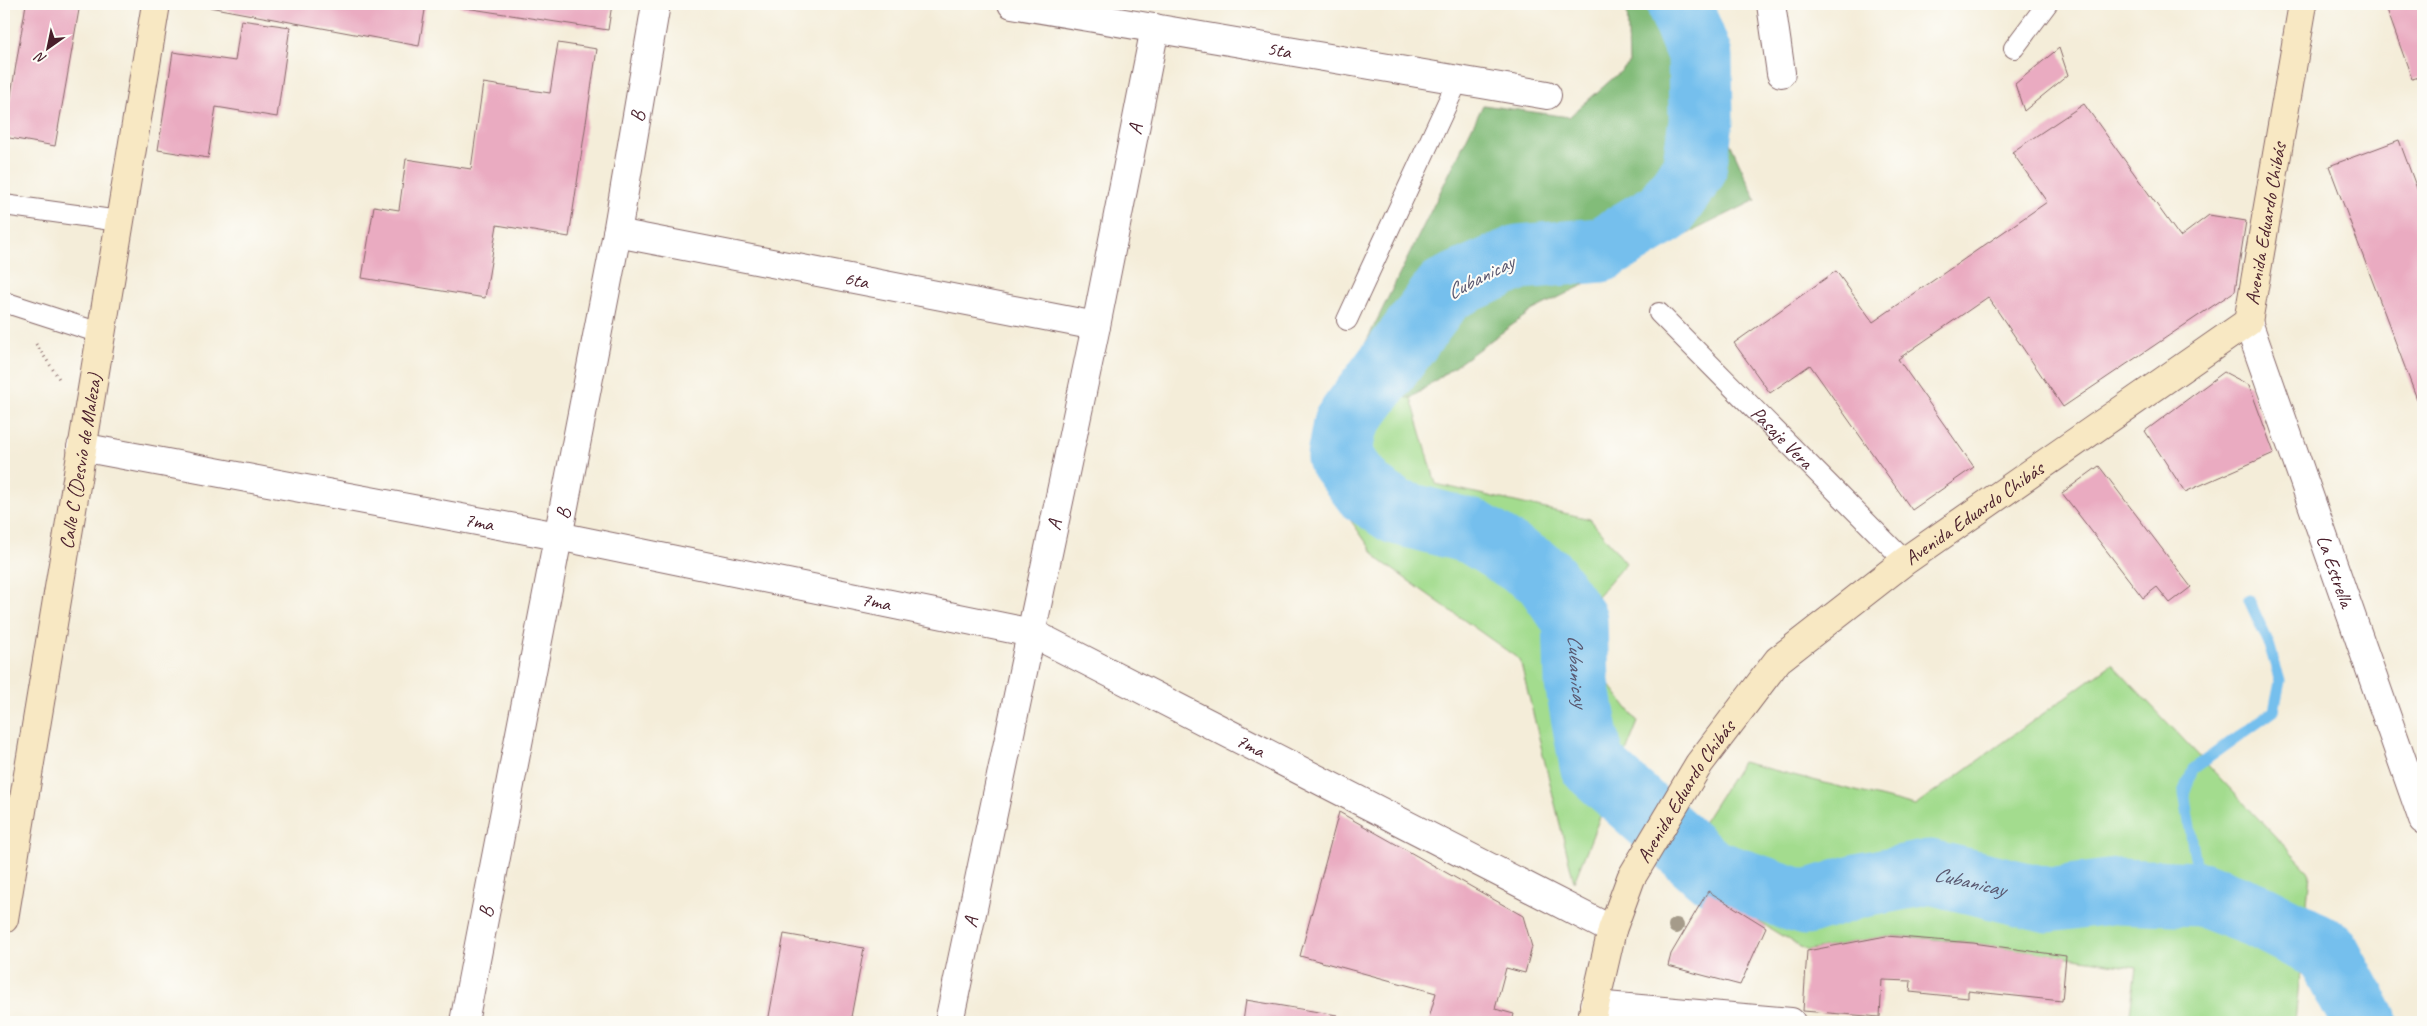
<svg xmlns="http://www.w3.org/2000/svg" width="2427" height="1026" font-family="Caveat,sans-serif">
<style>
.green{fill:#a3dc8e;stroke:#767e5c}
.forest{fill:#82bc79;stroke:#666e52}
.lines{fill:none;stroke-linecap:round;stroke-linejoin:round}
.stream{stroke:#74bfed;stroke-width:11}
.river{stroke:#74bfed;stroke-width:65}
.building{fill:#eaabc1}
.lane-casing{stroke:#866768;stroke-width:22}
.street-casing{stroke:#866768;stroke-width:30}
.secondary-casing{stroke:#866768;stroke-width:30}
.path{stroke:#866768;stroke-width:3;stroke-dasharray:1 4;stroke-linecap:butt}
.lane{stroke:#fff;stroke-width:20}
.street{stroke:#fff;stroke-width:28}
.secondary{stroke:#f8e8c3;stroke-width:28}
.tree{fill:#a59b8a}
.labels{text-anchor:middle;stroke-width:4;stroke-linejoin:round;paint-order:stroke}
.street-label{font-size:20px;fill:#4a1f2b;stroke:#fdfcf7}
.water-label{font-size:21px;font-style:italic;fill:#59576f;stroke:#fdfcf7}
</style>
<rect width="100%" height="100%" fill="#fdfcf7"/>
<filter id="ink" filterUnits="userSpaceOnUse"><feTurbulence type="fractalNoise" baseFrequency=".02" numOctaves="2"/><feDisplacementMap in="SourceGraphic" scale="10" xChannelSelector="R" yChannelSelector="G"/><feConvolveMatrix kernelMatrix="1 2 1 2 8 2 1 2 1" color-interpolation-filters="sRGB"/></filter>
<filter id="wash" filterUnits="userSpaceOnUse"><feTurbulence type="fractalNoise" baseFrequency=".0096" numOctaves="4" result="noise"/><feDisplacementMap in="SourceGraphic" scale="20" xChannelSelector="R" yChannelSelector="G"/><feGaussianBlur stdDeviation="1.12" result="paint"/><feColorMatrix in="noise" values="0 0 0 0 0 0 0 0 0 0 0 0 0 0 0 0 0 1.4 0 .05"/><feComposite in="paint" operator="in"/></filter>
<g filter="url(#wash)">
<rect width="100%" height="100%" fill="#f4edd9"/>
<path class="green" d="M 1342,391 L 1411,398 L 1436,484 L 1590,519 L 1626,563 L 1591,603 L 1594,664 L 1638,722 L 1574,882 L 1520,660 L 1378,559 L 1332,494 L 1319,443 Z
M 2112,664 L 2310,873 L 2295,1022 L 2129,1022 L 2136,967 L 1973,943 L 1913,937 L 1886,936 L 1807,951 L 1673,870 L 1742,762 L 1915,806 Z"/>
<path class="forest" d="M 1627,4 L 1705,4 L 1716,112 L 1756,200 L 1533,310 L 1411,398 L 1342,391 L 1483,105 L 1569,117 L 1629,64 Z"/>
<g class="lines">
<path class="stream" d="M 2201,894 L 2184,793 L 2193,769 L 2274,711 L 2280,681 L 2269,644 L 2249,600"/>
<path class="river" id="s1" d="M 1679,4 L 1700,57 L 1701,121 L 1694,170 L 1664,212 L 1601,250 L 1519,257 L 1445,290 L 1345,424 L 1339,457 L 1366,492 L 1396,512 L 1473,532 L 1544,576 L 1575,620 L 1577,683 L 1592,765 L 1710,871 L 1805,903 L 1858,886 L 1930,872 L 2048,900 L 2117,891 L 2201,894 L 2259,916 L 2327,951 L 2365,1022"/>
</g>
<g id="blocks">
<path class="building" d="M 26,4 L 80,4 L 55,146 L 4,137 Z
M 193,4 L 426,4 L 419,46 Z
M 459,4 L 612,4 L 608,30 L 459,7 Z
M 2385,4 L 2423,4 L 2423,76 L 2412,79 Z
M 241,20 L 290,27 L 277,117 L 216,107 L 208,158 L 158,150 L 173,52 L 235,61 Z
M 558,43 L 597,49 L 569,237 L 497,225 L 485,298 L 362,278 L 374,206 L 399,210 L 406,159 L 471,169 L 483,83 L 550,93 Z
M 2059,48 L 2068,75 L 2024,111 L 2015,84 Z
M 2084,104 L 2180,237 L 2209,215 L 2246,221 L 2235,291 L 2063,407 L 1988,297 L 1898,359 L 1974,467 L 1912,510 L 1810,365 L 1770,393 L 1734,343 L 1836,271 L 1873,322 L 2047,202 L 2012,152 Z
M 2399,140 L 2423,205 L 2423,415 L 2329,166 Z
M 2224,372 L 2249,385 L 2274,453 L 2185,492 L 2145,431 Z
M 2099,466 L 2191,587 L 2170,603 L 2157,587 L 2143,598 L 2062,493 Z
M 1339,812 L 1523,916 L 1532,947 L 1525,973 L 1506,968 L 1495,1009 L 1514,1014 L 1512,1022 L 1428,1022 L 1436,993 L 1300,956 Z
M 1708,891 L 1766,927 L 1740,985 L 1668,966 L 1671,954 Z
M 784,934 L 864,948 L 851,1017 L 875,1022 L 768,1022 Z
M 1886,936 L 1973,943 L 2066,956 L 2062,1001 L 1968,991 L 1968,998 L 1910,992 L 1911,981 L 1882,980 L 1880,1017 L 1803,1011 L 1807,951 Z
M 1246,1000 L 1337,1015 L 1336,1022 L 1243,1022 Z"/>
</g>
</g>
<g filter="url(#ink)">
<use href="#blocks" fill-opacity="0" stroke="#866768" stroke-width="1"/>
<g class="lines">
<defs>
<g id="lane">
<path d="M 2014,48 L 2047,4"/>
<path d="M 4,205 L 119,221"/>
<path d="M 4,302 L 100,333"/>
<path id="s2" d="M 1659,313 L 1905,561"/>
<path d="M 1347,320 L 1458,80"/>
</g>
<g id="street">
<path id="s3" d="M 1012,4 L 1547,95"/>
<path d="M 1771,4 L 1781,73"/>
<path id="s4" d="M 617,233 L 1096,326"/>
<path id="s5" d="M 2248,322 L 2423,820"/>
<path id="s6" d="M 81,447 L 558,536 L 1032,633 L 1612,930"/>
<path d="M 1594,1005 L 1791,1022"/>
<path id="s7" d="M 464,1022 L 617,233 L 656,4"/>
<path id="s8" d="M 949,1022 L 1096,326 L 1155,28"/>
</g>
<g id="secondary">
<path id="s9" d="M 4,919 L 156,4"/>
<path id="s10" d="M 1591,1022 L 1612,930 L 1631,878 L 1699,764 L 1778,660 L 1905,561 L 2248,322 L 2303,4"/>
</g>
</defs>
<use href="#lane" class="lane-casing"/>
<use href="#street" class="street-casing"/>
<use href="#secondary" class="secondary-casing"/>
<path class="path" d="M 36,344 L 60,380"/>
<use href="#lane" class="lane"/>
<use href="#street" class="street"/>
<use href="#secondary" class="secondary"/>
</g>
<circle class="tree" cx="1676" cy="926" r="8"/>
</g>
<g class="labels">
<g class="street-label">
<text dy="7" stroke="none"><textPath href="#s3" startOffset="271">5ta</textPath></text>
<text dy="7" stroke="none"><textPath href="#s7" startOffset="922">B</textPath></text>
<text dy="7" stroke="none"><textPath href="#s8" startOffset="912">A</textPath></text>
<text dy="7" stroke="none"><textPath href="#s10" startOffset="1092">Avenida Eduardo Chibás</textPath></text>
<text dy="7" stroke="none"><textPath href="#s4" startOffset="244">6ta</textPath></text>
<text dy="7" stroke="none"><textPath href="#s2" startOffset="175">Pasaje Vera</textPath></text>
<text dy="7" stroke="none"><textPath href="#s9" startOffset="464">Calle C (Desvío de Maleza)</textPath></text>
<text dy="7" stroke="none"><textPath href="#s7" startOffset="518">B</textPath></text>
<text dy="7" stroke="none"><textPath href="#s10" startOffset="658">Avenida Eduardo Chibás</textPath></text>
<text dy="7" stroke="none"><textPath href="#s6" startOffset="405">7ma</textPath></text>
<text dy="7" stroke="none"><textPath href="#s8" startOffset="508">A</textPath></text>
<text dy="7" stroke="none"><textPath href="#s5" startOffset="264">La Estrella</textPath></text>
<text dy="7" stroke="none"><textPath href="#s6" startOffset="810">7ma</textPath></text>
<text dy="7" stroke="none"><textPath href="#s6" startOffset="1215">7ma</textPath></text>
<text dy="7" stroke="none"><textPath href="#s10" startOffset="252">Avenida Eduardo Chibás</textPath></text>
<text dy="7" stroke="none"><textPath href="#s7" startOffset="112">B</textPath></text>
<text dy="7" stroke="none"><textPath href="#s8" startOffset="102">A</textPath></text>
</g>
<g class="water-label">
<text transform="translate(1480 277) rotate(-27)" y="7">Cubanicay</text>
<text dy="7" stroke="none"><textPath href="#s1" startOffset="1008">Cubanicay</textPath></text>
<text dy="7" stroke="none"><textPath href="#s1" startOffset="1532">Cubanicay</textPath></text>
</g>
</g>
<rect width="2427" height="1026" fill="none" stroke="#fdfcf7" stroke-width="20"/>
<g transform="translate(48 48) rotate(213)" stroke="#fdfcf7" stroke-width="4" paint-order="stroke">
<path d="M0-4L9 19L0 12L-9 19Z" fill="#4a1f2b"/>
<text y="-8" font-size="14" font-weight="bold" text-anchor="middle" fill="#4a1f2b">N</text>
</g>
</svg>
